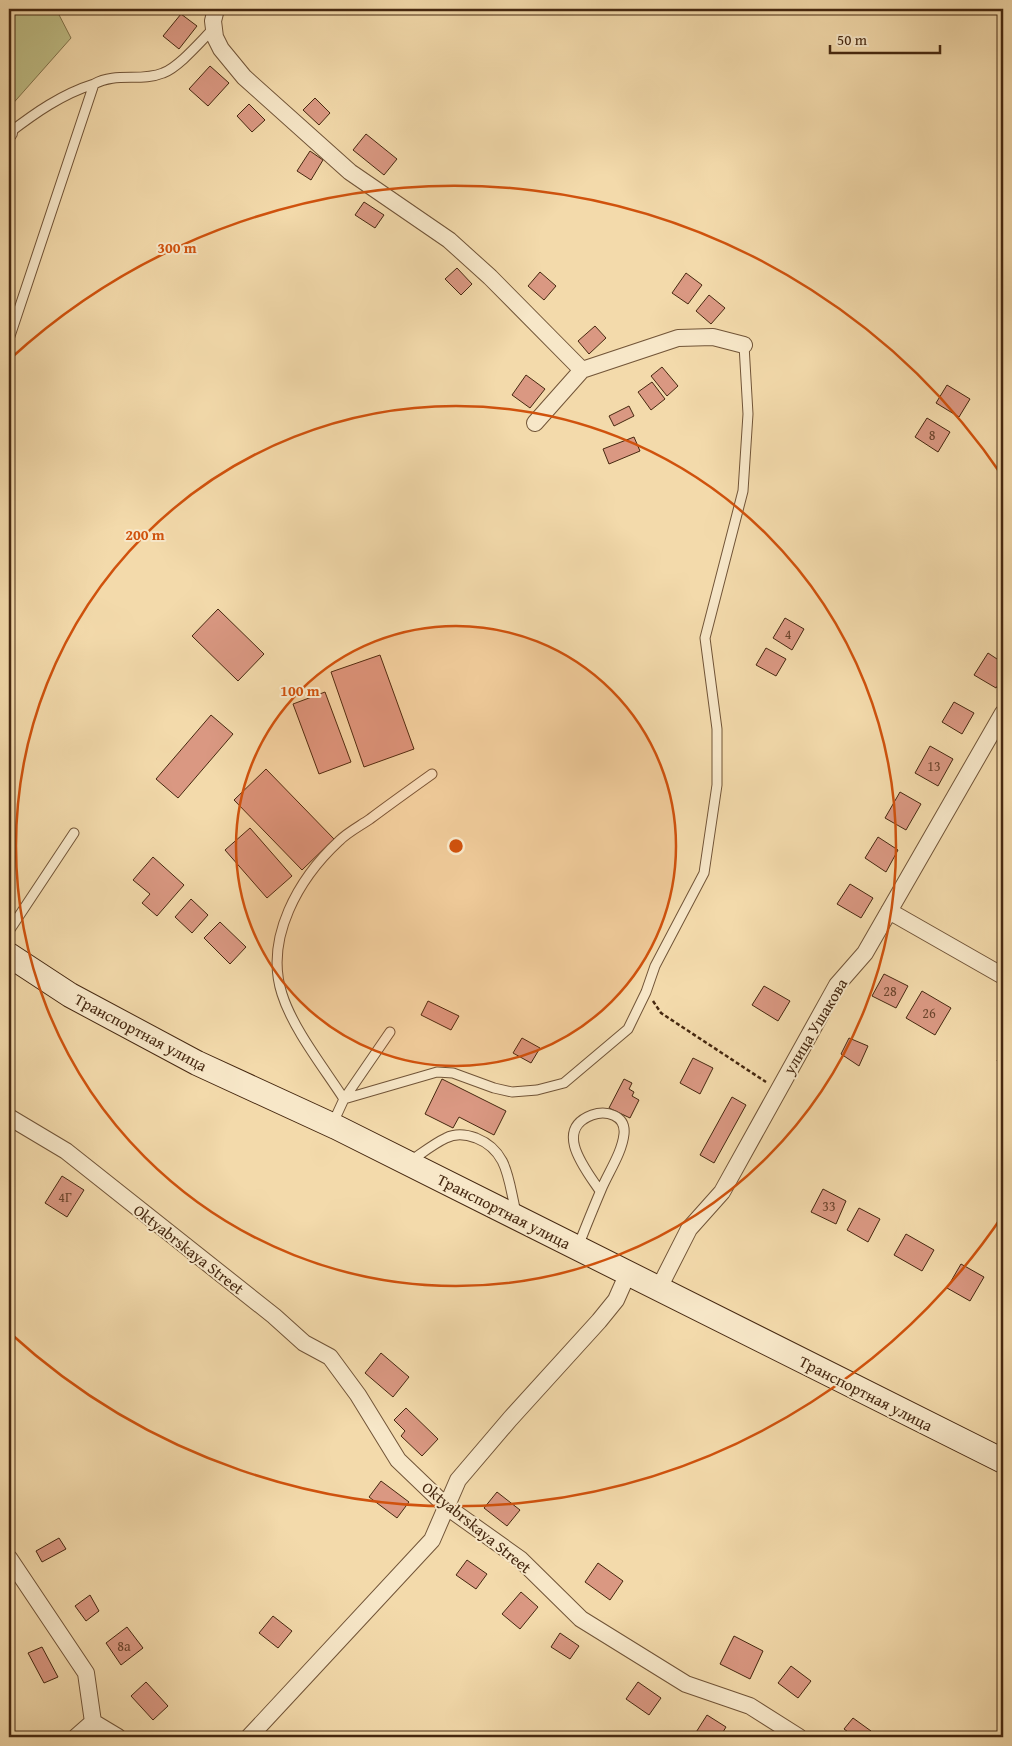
<svg xmlns="http://www.w3.org/2000/svg" width="1012" height="1746" font-family="'Gentium Book Plus',serif">
<style>
.green{fill:#bfbe86;stroke:#82734b}
.building{fill:#da9882;stroke:#462810}
.lines{fill:none;stroke-linecap:round;stroke-linejoin:round}
.lane-casing{stroke:#715437;stroke-width:11}
.street-casing{stroke:#715437;stroke-width:18}
.secondary-casing{stroke:#462810;stroke-width:26}
.path{stroke:#462810;stroke-width:2.5;stroke-dasharray:4 2.5;stroke-linecap:butt}
.lane{stroke:#f7e7c8;stroke-width:9}
.street{stroke:#f7e7c8;stroke-width:16}
.secondary{stroke:#f7e7c8;stroke-width:24}
.ring{fill:none;stroke:#d0520d;stroke-width:2.5}
.labels{text-anchor:middle;stroke-width:4;stroke-linejoin:round;paint-order:stroke}
.number-label{font-size:14px;fill:#6b442c}
.street-label{font-size:16px;fill:#462810;stroke:#f7e7c8}
.centre{fill:#d0520d;stroke:#f7e7c8;stroke-width:2.5}
.ring-label{font-size:15px;text-anchor:middle;font-weight:bold;fill:#d0520d;stroke:#f7e7c8;stroke-width:4;stroke-linejoin:round;paint-order:stroke}
</style>
<rect width="100%" height="100%" fill="#f3daab"/>
<filter id="stains"><feTurbulence type="fractalNoise" baseFrequency=".004" numOctaves="4"/><feColorMatrix values="0 0 0 0 .2 0 0 0 0 .09 0 0 0 0 .02 0 0 0 .5 -.17"/></filter>
<radialGradient id="worn" r=".72"><stop offset=".6" stop-color="#630" stop-opacity="0"/><stop offset="1" stop-color="#630" stop-opacity=".3"/></radialGradient>
<path class="green" d="M 9,9 L 56,9 L 71,38 L 9,108 Z"/>
<path class="building" d="M 181,14 L 197,26 L 179,49 L 163,36 Z
M 210,66 L 229,83 L 208,106 L 189,89 Z
M 315,98 L 330,113 L 319,125 L 303,110 Z
M 249,104 L 265,120 L 252,132 L 237,116 Z
M 366,134 L 397,159 L 384,175 L 353,150 Z
M 310,151 L 323,160 L 311,180 L 297,171 Z
M 364,202 L 384,215 L 375,228 L 355,215 Z
M 457,268 L 472,284 L 461,295 L 445,279 Z
M 540,272 L 556,286 L 544,300 L 528,286 Z
M 686,273 L 702,285 L 688,304 L 672,293 Z
M 709,295 L 725,308 L 711,324 L 696,311 Z
M 595,326 L 606,338 L 589,354 L 578,341 Z
M 662,367 L 678,386 L 667,396 L 651,376 Z
M 526,375 L 545,389 L 530,408 L 512,395 Z
M 652,382 L 665,399 L 651,410 L 638,392 Z
M 947,385 L 970,399 L 959,417 L 936,403 Z
M 629,406 L 634,416 L 614,426 L 609,416 Z
M 927,418 L 950,432 L 938,452 L 915,437 Z
M 634,437 L 640,451 L 609,464 L 603,449 Z
M 218,609 L 264,654 L 238,681 L 192,636 Z
M 785,618 L 804,629 L 792,650 L 773,638 Z
M 766,648 L 786,659 L 776,676 L 756,665 Z
M 988,653 L 1003,663 L 1003,677 L 996,688 L 974,675 Z
M 380,655 L 414,749 L 364,767 L 331,672 Z
M 325,692 L 351,762 L 319,774 L 293,704 Z
M 954,702 L 974,713 L 962,734 L 942,722 Z
M 211,715 L 233,734 L 178,798 L 156,779 Z
M 930,746 L 953,759 L 938,786 L 915,773 Z
M 266,769 L 334,839 L 302,870 L 234,800 Z
M 900,792 L 921,804 L 906,830 L 885,818 Z
M 250,828 L 292,876 L 267,898 L 225,850 Z
M 878,837 L 898,850 L 886,872 L 865,858 Z
M 153,857 L 184,885 L 157,916 L 142,903 L 150,894 L 133,880 Z
M 850,884 L 873,898 L 861,918 L 837,904 Z
M 191,899 L 208,915 L 192,933 L 175,917 Z
M 220,922 L 246,947 L 230,964 L 204,938 Z
M 884,974 L 908,986 L 896,1008 L 872,996 Z
M 764,986 L 790,1001 L 778,1021 L 752,1005 Z
M 922,991 L 951,1008 L 935,1035 L 906,1018 Z
M 428,1001 L 459,1016 L 451,1030 L 421,1015 Z
M 522,1038 L 540,1048 L 531,1063 L 513,1053 Z
M 849,1038 L 868,1046 L 859,1066 L 841,1054 Z
M 1003,1049 L 1003,1065 L 997,1061 Z
M 693,1058 L 713,1068 L 700,1094 L 680,1083 Z
M 442,1079 L 506,1111 L 494,1135 L 459,1117 L 453,1128 L 425,1114 Z
M 624,1079 L 632,1083 L 629,1089 L 634,1092 L 632,1096 L 639,1100 L 630,1118 L 609,1108 Z
M 732,1097 L 746,1105 L 714,1163 L 700,1155 Z
M 62,1176 L 84,1190 L 67,1217 L 45,1203 Z
M 823,1189 L 846,1201 L 836,1224 L 811,1212 Z
M 859,1208 L 880,1219 L 868,1242 L 847,1230 Z
M 906,1234 L 934,1250 L 922,1271 L 894,1255 Z
M 961,1264 L 984,1277 L 970,1301 L 947,1288 Z
M 381,1353 L 409,1377 L 393,1397 L 365,1373 Z
M 406,1408 L 438,1439 L 422,1456 L 401,1436 L 405,1431 L 394,1420 Z
M 381,1481 L 409,1502 L 397,1518 L 369,1497 Z
M 497,1492 L 520,1510 L 507,1526 L 484,1508 Z
M 59,1538 L 66,1549 L 42,1562 L 36,1551 Z
M 467,1560 L 487,1574 L 476,1589 L 456,1575 Z
M 598,1563 L 623,1581 L 610,1600 L 585,1582 Z
M 521,1592 L 538,1607 L 520,1629 L 502,1614 Z
M 90,1595 L 99,1611 L 86,1621 L 75,1606 Z
M 273,1616 L 292,1631 L 278,1648 L 259,1633 Z
M 127,1627 L 143,1648 L 121,1665 L 106,1643 Z
M 560,1633 L 579,1646 L 570,1659 L 551,1647 Z
M 734,1636 L 763,1651 L 750,1679 L 720,1664 Z
M 42,1647 L 58,1677 L 44,1683 L 28,1653 Z
M 791,1666 L 811,1681 L 798,1698 L 778,1683 Z
M 146,1682 L 168,1706 L 153,1720 L 131,1696 Z
M 638,1682 L 661,1698 L 649,1715 L 626,1699 Z
M 707,1715 L 726,1727 L 720,1737 L 693,1737 Z
M 853,1718 L 871,1731 L 866,1737 L 855,1737 L 844,1729 Z"/>
<g class="lines">
<defs>
<path id="lane" d="M 9,133 C 35,113 62,94 94,84
M 9,339 L 94,84 C 116,72 141,82 163,73 C 179,67 200,42 213,29
M 9,931 L 74,833
M 344,1099 L 437,1072 L 453,1073 L 494,1088 L 512,1092 L 537,1090 L 564,1083 L 628,1029 L 646,992 L 655,966 L 704,873 L 717,785 L 717,729 L 705,638 L 743,491 L 748,414 L 744,345
M 344,1099 L 390,1032
M 332,1125 L 344,1099 C 324,1068 293,1029 282,994 C 264,938 299,878 339,841 C 348,832 360,826 370,819 C 390,804 411,789 432,774
M 409,1162 C 421,1154 433,1144 446,1138 C 456,1133 465,1134 476,1138 C 509,1151 508,1181 516,1212
M 578,1247 C 585,1228 593,1209 601,1190 C 608,1173 622,1153 624,1134 C 626,1115 606,1110 592,1115 C 552,1130 587,1171 600,1191"/>
<path id="street" d="M 216,9 L 213,21 L 215,37 L 221,49 L 244,77 L 350,172 L 449,240 L 490,277 L 582,370
M 9,132 L 9,133
M 535,423 L 582,370 L 678,338 L 713,337 L 744,345
M 889,911 L 1003,976
M 9,1117 L 66,1151 L 274,1316 L 304,1343 L 330,1357 L 358,1395 L 398,1460 L 447,1507 L 520,1559 L 581,1619 L 686,1684 L 750,1706 L 799,1737
M 659,1288 L 689,1229 L 722,1192 L 837,985 L 865,953 L 1003,713
M 9,1558 L 86,1673 L 93,1722
M 76,1737 L 93,1722 L 118,1737
M 249,1737 L 432,1540 L 458,1480 L 510,1419 L 599,1321 L 616,1300 L 628,1273"/>
<path id="secondary" d="M 9,955 L 70,995 L 197,1063 L 336,1127 L 1003,1461"/>
</defs>
<use href="#lane" class="lane-casing"/>
<use href="#street" class="street-casing"/>
<use href="#secondary" class="secondary-casing"/>
<path class="path" d="M 653,1001 L 661,1013 L 766,1082"/>
<use href="#lane" class="lane"/>
<use href="#street" class="street"/>
<use href="#secondary" class="secondary"/>
</g>
<circle cx="456" cy="846" r="220" fill="#d0520d" fill-opacity=".12"/>
<g class="ring">
<circle cx="456" cy="846" r="220"/>
<circle cx="456" cy="846" r="440"/>
<path d="M1003 1215A660 660 0 0 1 10 1333M10 359A660 660 0 0 1 1003 477"/>
</g>
<g class="labels">
<g class="number-label">
<text x="932" y="440">8</text>
<text x="788" y="639">4</text>
<text x="934" y="771">13</text>
<text x="890" y="996">28</text>
<text x="929" y="1018">26</text>
<text x="65" y="1202">4Г</text>
<text x="829" y="1211">33</text>
<text x="124" y="1651">8а</text>
</g>
<g class="street-label">
<text transform="translate(815 1026) rotate(-59)" y="6">улица Ушакова</text>
<text transform="translate(141 1032) rotate(28)" y="6">Транспортная улица</text>
<text transform="translate(504 1211) rotate(27)" y="6">Транспортная улица</text>
<text transform="translate(189 1249) rotate(38)" y="6">Oktyabrskaya Street</text>
<text transform="translate(866 1393) rotate(27)" y="6">Транспортная улица</text>
<text transform="translate(477 1527) rotate(39)" y="6">Oktyabrskaya Street</text>
</g>
</g>
<circle cx="456" cy="846" r="8" class="centre"/>
<g class="ring-label">
<text x="177" y="253">300 m</text>
<text x="145" y="540">200 m</text>
<text x="300" y="696">100 m</text>
</g>
<rect width="1012" height="1746" fill="none" stroke="#f3daab" stroke-width="30"/>
<rect x="10" y="10" width="992" height="1726" fill="none" stroke="#462810" stroke-width="2.5"/>
<rect x="15" y="15" width="982" height="1716" fill="none" stroke="#462810"/>
<path d="M830 45v8h110v-8" fill="none" stroke="#462810" stroke-width="2.5"/>
<text x="837" y="45" font-size="15" fill="#462810" stroke="#f7e7c8" stroke-width="4" paint-order="stroke">50 m</text>
<rect width="100%" height="100%" filter="url(#stains)"/>
<rect width="100%" height="100%" fill="url(#worn)"/>
</svg>
